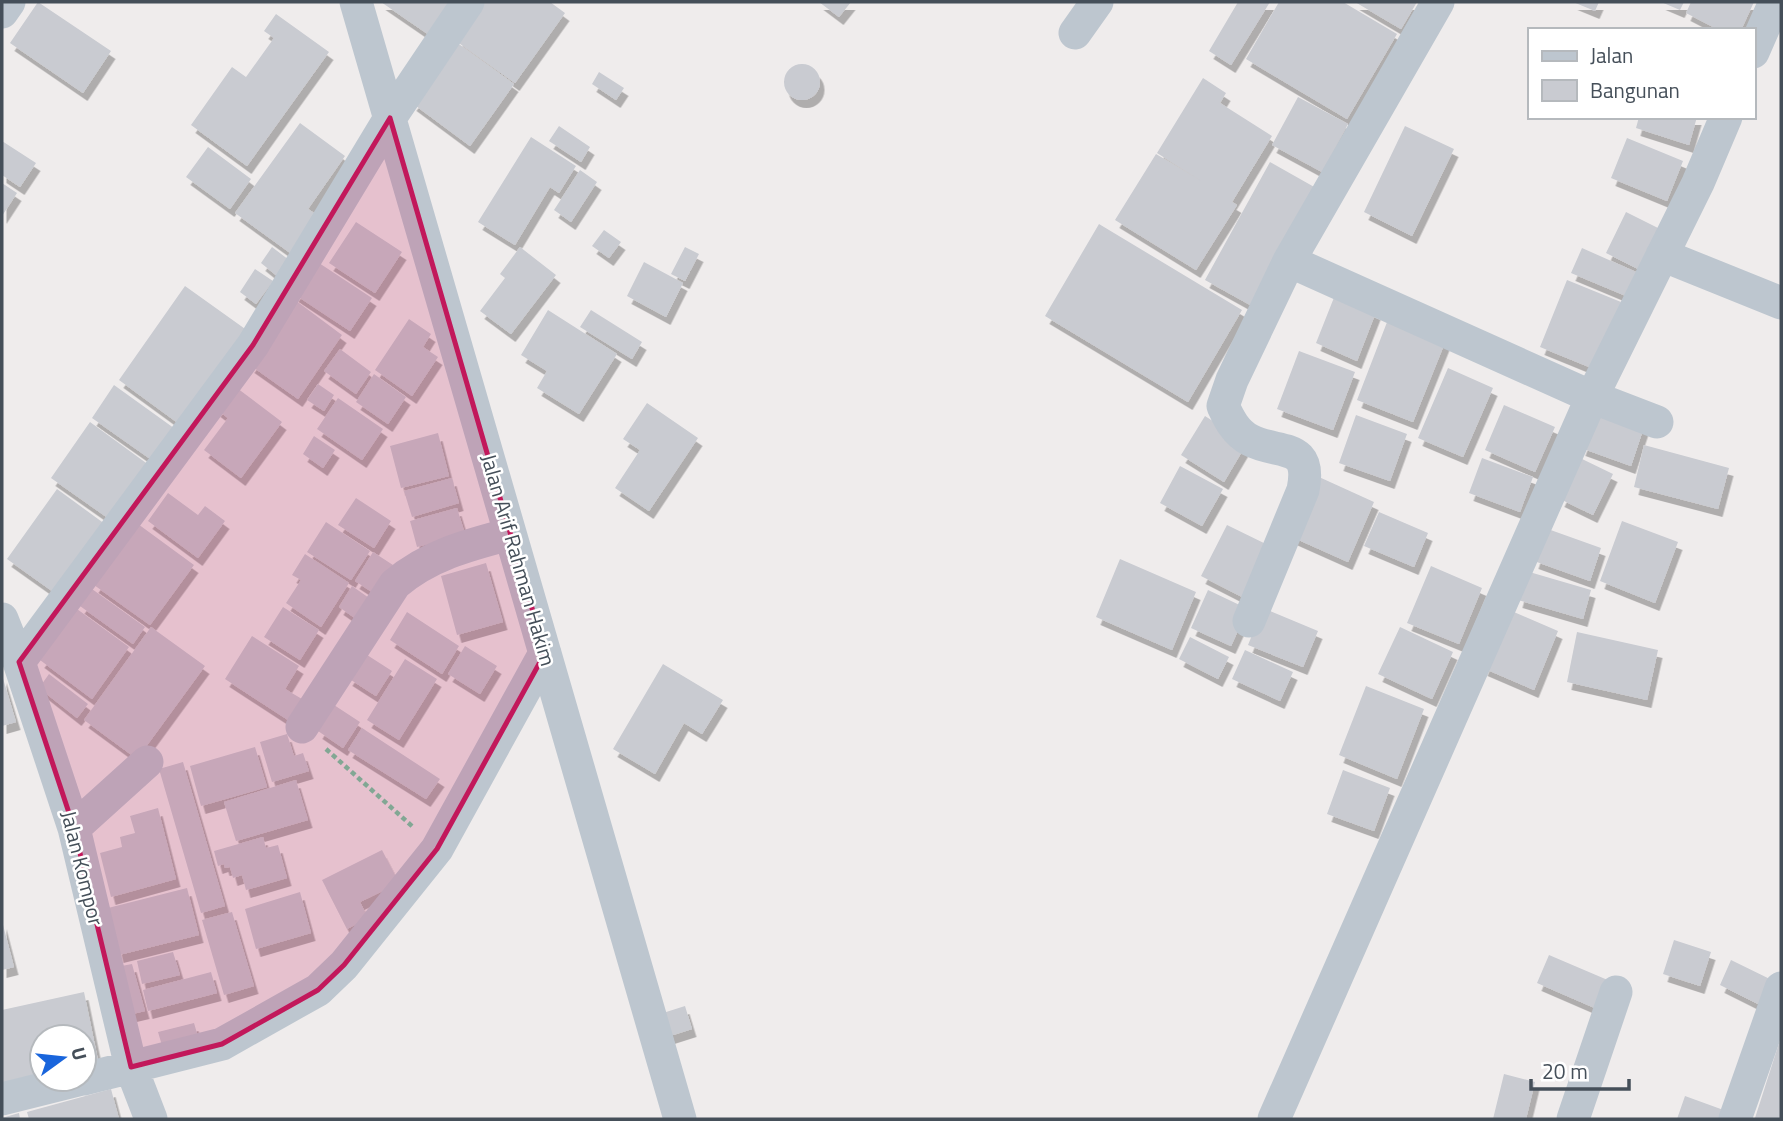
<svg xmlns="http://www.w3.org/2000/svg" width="1783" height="1121" font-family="'Titillium Web',sans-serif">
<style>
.building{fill:#c9cbd1;filter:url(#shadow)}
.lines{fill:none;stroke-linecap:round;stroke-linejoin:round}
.path{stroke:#72cba3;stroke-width:4.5;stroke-dasharray:5 3.5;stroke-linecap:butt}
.minor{stroke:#bdc6cf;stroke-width:33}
.marked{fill:#c2185b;fill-opacity:0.2;stroke:#c2185b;stroke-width:5;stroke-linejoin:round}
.labels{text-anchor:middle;stroke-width:5;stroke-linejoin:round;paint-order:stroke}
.street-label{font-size:21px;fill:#454f59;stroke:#fff}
</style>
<defs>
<filter id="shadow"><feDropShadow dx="4.5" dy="8" stdDeviation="0" flood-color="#0004"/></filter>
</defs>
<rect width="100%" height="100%" fill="#efecec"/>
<path class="building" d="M 38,2 L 111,51 L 83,93 L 10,43 Z
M 381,2 L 457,2 L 432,37 Z
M 484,2 L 550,2 L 565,13 L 515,83 L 456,41 Z
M 819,2 L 851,2 L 839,17 Z
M 1238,2 L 1270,2 L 1231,65 L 1209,51 Z
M 1279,2 L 1343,2 L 1397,34 L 1347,119 L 1246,59 Z
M 1355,2 L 1417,2 L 1401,29 Z
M 1573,2 L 1599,2 L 1595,11 Z
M 1661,2 L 1684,2 L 1680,10 Z
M 1691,2 L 1754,2 L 1741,30 L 1719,30 L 1686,13 Z
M 276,14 L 329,52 L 247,166 L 191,125 L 232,67 L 246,77 L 274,38 L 264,31 Z
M 456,42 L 514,84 L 470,146 L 412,103 Z
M784 82a18 18 0 1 1 36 0a18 18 0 1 1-36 0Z
M 599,72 L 624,88 L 616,100 L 592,84 Z
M 1203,78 L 1226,93 L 1220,103 L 1272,136 L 1232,202 L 1237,205 L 1196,270 L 1115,220 L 1156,154 L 1203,182 L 1157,153 Z
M 1298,97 L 1348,124 L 1322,172 L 1272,145 Z
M 1639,117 L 1697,117 L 1689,145 L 1636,128 Z
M 300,123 L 345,156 L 308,209 L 320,217 L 293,255 L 235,213 Z
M 559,126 L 590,147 L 581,162 L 549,141 Z
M 1405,126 L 1454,149 L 1412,236 L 1364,212 Z
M 531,137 L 576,166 L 559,193 L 550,187 L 515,245 L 478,222 Z
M 1627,138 L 1683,161 L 1667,201 L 1611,178 Z
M 2,141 L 36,163 L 20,187 L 2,175 Z
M 208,147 L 251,179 L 230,209 L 186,177 Z
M 1270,162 L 1316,188 L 1252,306 L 1205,280 Z
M 580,170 L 597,182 L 571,222 L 554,210 Z
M 2,183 L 17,193 L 2,216 Z
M 1626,212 L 1660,229 L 1640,270 L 1606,253 Z
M 356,222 L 402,252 L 375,293 L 329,263 Z
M 1099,224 L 1242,310 L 1188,402 L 1045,316 Z
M 604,230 L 621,242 L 609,258 L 592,246 Z
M 272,247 L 289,260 L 277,276 L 261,263 Z
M 520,247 L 556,275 L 511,334 L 480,311 L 505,278 L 500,274 Z
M 685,247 L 699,254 L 685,281 L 671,274 Z
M 1582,248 L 1636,272 L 1626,296 L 1571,273 Z
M 316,261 L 372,298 L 350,331 L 294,294 Z
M 644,262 L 683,283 L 666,317 L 627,296 Z
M 255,269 L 273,281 L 256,304 L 240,292 Z
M 1567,280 L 1621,302 L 1594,369 L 1540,347 Z
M 185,286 L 248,331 L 182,426 L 119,380 Z
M 1335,295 L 1376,312 L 1357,361 L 1316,343 Z
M 295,300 L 342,335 L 298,399 L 250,365 Z
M 548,310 L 617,354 L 579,414 L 537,388 L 547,371 L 521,355 Z
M 591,310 L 642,342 L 632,359 L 580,327 Z
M 1389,317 L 1446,340 L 1413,422 L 1357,400 Z
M 409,319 L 431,334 L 423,347 L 438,357 L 412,396 L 375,370 Z
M 340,349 L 371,372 L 356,394 L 324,371 Z
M 1299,351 L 1355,372 L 1333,430 L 1277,409 Z
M 1448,368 L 1493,388 L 1463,457 L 1418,438 Z
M 374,374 L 406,397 L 388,424 L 356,402 Z
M 318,384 L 334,395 L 324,411 L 307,400 Z
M 114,385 L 178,431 L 156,463 L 92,418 Z
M 233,385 L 282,422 L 241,478 L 204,450 L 228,418 L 216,409 Z
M 338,398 L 383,429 L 362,460 L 317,429 Z
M 647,403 L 698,438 L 649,511 L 615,488 L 640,450 L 623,439 Z
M 1504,405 L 1555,427 L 1535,472 L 1485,450 Z
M 1595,409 L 1644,427 L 1631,466 L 1581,448 Z
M 1356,415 L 1407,434 L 1390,481 L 1339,463 Z
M 1205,416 L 1247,443 L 1224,482 L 1181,455 Z
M 90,422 L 153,468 L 115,523 L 51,478 Z
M 438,433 L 449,476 L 401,488 L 390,446 Z
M 314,436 L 335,450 L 323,468 L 303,454 Z
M 1644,445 L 1729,468 L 1718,509 L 1634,487 Z
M 1482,458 L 1533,477 L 1520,512 L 1469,493 Z
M 1580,458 L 1613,474 L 1593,515 L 1560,499 Z
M 1180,466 L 1223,489 L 1202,526 L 1160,503 Z
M 1319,477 L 1374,502 L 1348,562 L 1292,537 Z
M 452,478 L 459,503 L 412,517 L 404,491 Z
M 57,489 L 109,527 L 59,596 L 7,559 Z
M 168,493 L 198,515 L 205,506 L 225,521 L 198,558 L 148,521 Z
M 356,498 L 391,521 L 374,548 L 338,525 Z
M 457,508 L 465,534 L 417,547 L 410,521 Z
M 1379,512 L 1428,533 L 1414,567 L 1364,546 Z
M 1622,521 L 1678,542 L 1655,603 L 1600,581 Z
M 326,522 L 370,551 L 351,580 L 307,552 Z
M 138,524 L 194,565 L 150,625 L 94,585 Z
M 1227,525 L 1274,548 L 1248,600 L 1201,576 Z
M 1545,528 L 1601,548 L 1590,581 L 1534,561 Z
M 373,552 L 393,565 L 375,594 L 355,581 Z
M 305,554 L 349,583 L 321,627 L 286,603 L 301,580 L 292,575 Z
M 1120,559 L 1196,592 L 1172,650 L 1096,617 Z
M 486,563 L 503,622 L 457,635 L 441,576 Z
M 1431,566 L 1482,588 L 1459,644 L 1407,623 Z
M 1526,571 L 1591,590 L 1583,619 L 1518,600 Z
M 352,586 L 372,600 L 359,621 L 339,607 Z
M 92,589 L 145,627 L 133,644 L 80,606 Z
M 1208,590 L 1248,609 L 1231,646 L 1191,628 Z
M 283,607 L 319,630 L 300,660 L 264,637 Z
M 1263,608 L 1318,631 L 1303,667 L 1248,645 Z
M 77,609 L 129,647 L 92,699 L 40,660 Z
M 1507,609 L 1558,631 L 1534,690 L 1483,668 Z
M 407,612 L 459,646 L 442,674 L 390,640 Z
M 151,627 L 205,666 L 137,759 L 84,720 Z
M 1400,627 L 1453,652 L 1432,699 L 1378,674 Z
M 1577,632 L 1658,650 L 1647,700 L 1567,682 Z
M 252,636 L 299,666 L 285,689 L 302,699 L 288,720 L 225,679 Z
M 1190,637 L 1229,657 L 1218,679 L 1179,659 Z
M 465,646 L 497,666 L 480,694 L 448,674 Z
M 1245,650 L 1293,672 L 1280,701 L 1232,679 Z
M 364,653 L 392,671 L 376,696 L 348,678 Z
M 405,659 L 437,679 L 399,740 L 367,720 Z
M 663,664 L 723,700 L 702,734 L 684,723 L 655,774 L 613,749 Z
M 49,674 L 88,704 L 77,718 L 39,688 Z
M 2,675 L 16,722 L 2,726 Z
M 1366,686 L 1424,709 L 1397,779 L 1339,755 Z
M 334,705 L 360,722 L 343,748 L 318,731 Z
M 362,728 L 440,779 L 426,799 L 348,750 Z
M 287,734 L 294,756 L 303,753 L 309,771 L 272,782 L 260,742 Z
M 255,747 L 267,787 L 201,806 L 190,766 Z
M 183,762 L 225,906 L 201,913 L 159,769 Z
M 1343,770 L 1390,788 L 1374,831 L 1327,814 Z
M 296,780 L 308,820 L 236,841 L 224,802 Z
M 158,808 L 176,879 L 111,897 L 100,853 L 122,847 L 120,837 L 135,833 L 130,816 Z
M 263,837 L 266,848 L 278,845 L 287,878 L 246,890 L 242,875 L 233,878 L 230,867 L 225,868 L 224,864 L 218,866 L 214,851 Z
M 382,850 L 399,883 L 360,902 L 368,918 L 347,929 L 322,880 Z
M 187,888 L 199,935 L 119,955 L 108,908 Z
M 300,892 L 311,933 L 256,949 L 245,909 Z
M 232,912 L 254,986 L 224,995 L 202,920 Z
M 2,921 L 14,967 L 2,970 Z
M 1674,940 L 1711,952 L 1700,986 L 1663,974 Z
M 173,952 L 180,975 L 142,984 L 137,961 Z
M 1549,955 L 1610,981 L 1597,1009 L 1537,983 Z
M 1731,960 L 1778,983 L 1766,1008 L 1720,985 Z
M 132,964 L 145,1011 L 128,1015 L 116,967 Z
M 211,972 L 217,993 L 148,1011 L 143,990 Z
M 84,992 L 99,1065 L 84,1068 L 84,1037 L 42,1037 L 42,1076 L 2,1085 L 2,1010 Z
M 685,1006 L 692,1029 L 670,1036 L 663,1013 Z
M 194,1023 L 199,1040 L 163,1049 L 158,1032 Z
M 1781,1037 L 1781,1119 L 1758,1119 L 1755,1118 Z
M 1504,1074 L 1535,1082 L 1526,1119 L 1493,1119 Z
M 111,1089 L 119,1119 L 29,1119 L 27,1112 Z
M 1685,1096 L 1729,1112 L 1726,1119 L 1677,1119 Z
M 19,1113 L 20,1119 L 2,1119 L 2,1118 Z"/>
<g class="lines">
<path class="path" d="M 326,749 L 413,827"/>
<path class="minor" d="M 356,2 L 680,1119
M 2,12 L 9,2
M 1075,33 L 1097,2
M 1753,52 L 1775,2
M 1662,255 L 1781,303
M 1289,261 L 1592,397 L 1657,422
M 2,619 L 19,662 L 74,828 L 131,1067 L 151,1119
M 1249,621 L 1303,490 C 1313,441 1278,455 1250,440 C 1236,433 1229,419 1223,406 L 1232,380 L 1289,261 L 1438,2
M 19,662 L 253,345 L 390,118 L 468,2
M 302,727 L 395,584 C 429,555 468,545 510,534
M 74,828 L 147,762
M 84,1079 L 222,1044 L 318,990 L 344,965 L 437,849 L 545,653
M 2,1099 L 82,1079
M 1274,1119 L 1592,397 L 1698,183 L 1726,117
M 1573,1119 L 1616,992
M 1735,1119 L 1781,988"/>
</g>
<path class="marked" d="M 390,118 L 545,653 L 437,849 L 344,965 L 318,990 L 222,1044 L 131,1067 L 74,828 L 19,662 L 253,345 Z"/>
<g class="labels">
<g class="street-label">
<text transform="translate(518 560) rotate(74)" y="7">Jalan Arif Rahman Hakim</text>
<text transform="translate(82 868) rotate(76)" y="7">Jalan Kompor</text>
</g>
</g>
<rect width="1783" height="1121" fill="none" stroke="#454f59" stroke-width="7"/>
<rect x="1528" y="28" width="228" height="91" fill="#ffffff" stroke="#b5b9bd" stroke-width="2"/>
<rect x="1542" y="51" width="35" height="10" fill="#bdc6cf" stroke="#b5b9bd" stroke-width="2"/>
<text x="1590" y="63" font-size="21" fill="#454f59">Jalan</text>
<rect x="1542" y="80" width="35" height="21" fill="#c9cbd1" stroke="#b5b9bd" stroke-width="2"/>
<text x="1590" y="98" font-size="21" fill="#454f59">Bangunan</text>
<g transform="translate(63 1058) rotate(75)"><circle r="33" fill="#ffffff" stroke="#b5b9bd" stroke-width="2"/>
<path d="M0-5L12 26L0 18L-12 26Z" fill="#1965dc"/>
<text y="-10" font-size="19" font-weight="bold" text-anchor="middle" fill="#454f59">U</text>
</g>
<path d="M1531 1079v10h98v-10" fill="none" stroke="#454f59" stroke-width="3.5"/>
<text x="1542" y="1079" font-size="21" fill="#454f59" stroke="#ffffff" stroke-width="5" paint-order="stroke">20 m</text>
</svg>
